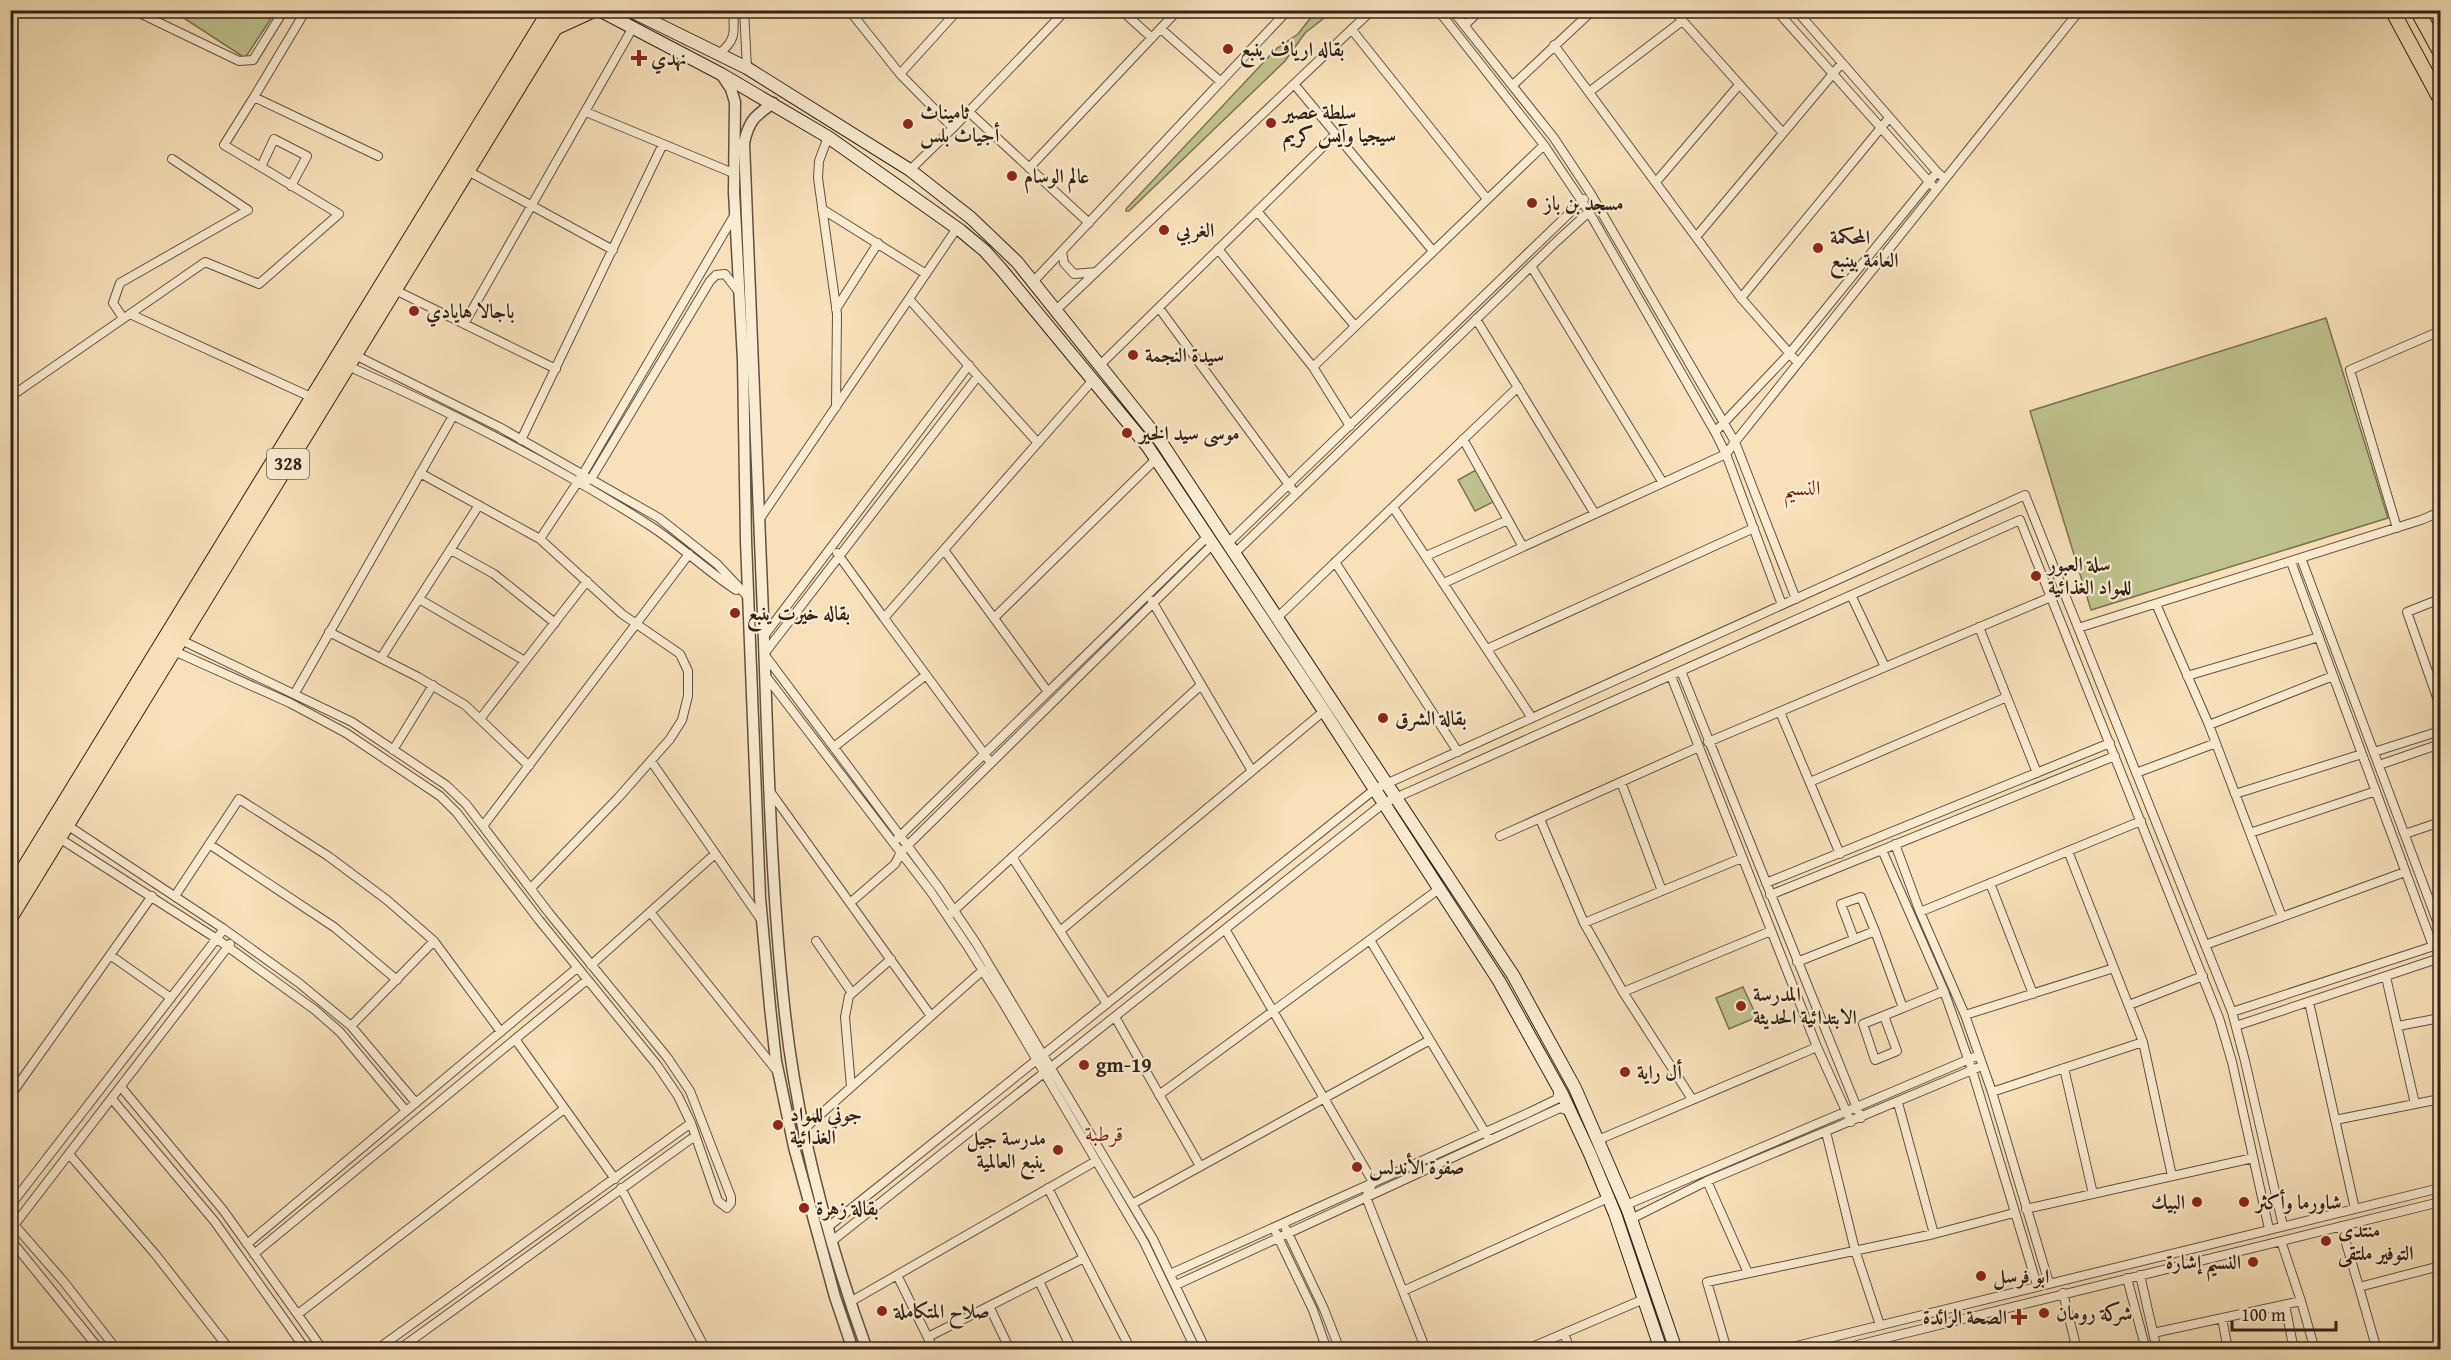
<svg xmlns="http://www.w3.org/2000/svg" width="2451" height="1360" font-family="'Gentium Book Plus',Amiri,serif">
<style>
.green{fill:#bfc28e;stroke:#797152;stroke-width:1.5}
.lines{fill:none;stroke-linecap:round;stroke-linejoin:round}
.minor-casing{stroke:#645040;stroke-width:10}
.tertiary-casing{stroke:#645040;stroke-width:13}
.secondary-casing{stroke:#332017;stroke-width:14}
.primary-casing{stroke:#332017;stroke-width:16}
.minor{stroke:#faecd2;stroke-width:8}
.tertiary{stroke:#faecd2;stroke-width:10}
.secondary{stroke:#faecd2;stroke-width:12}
.primary{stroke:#f8e1ba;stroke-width:14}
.poi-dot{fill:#8f2418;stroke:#faecd2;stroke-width:2}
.labels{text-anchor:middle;stroke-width:4.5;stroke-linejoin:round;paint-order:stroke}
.shield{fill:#faecd2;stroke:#6f5d4f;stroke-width:1.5}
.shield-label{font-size:18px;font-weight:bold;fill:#332017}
.poi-label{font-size:20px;font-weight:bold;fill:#332017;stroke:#faecd2;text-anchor:start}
.neighbourhood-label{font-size:21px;fill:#7a1f14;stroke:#faecd2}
</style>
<rect width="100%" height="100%" fill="#f8e1ba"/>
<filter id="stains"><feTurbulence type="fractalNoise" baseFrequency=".00333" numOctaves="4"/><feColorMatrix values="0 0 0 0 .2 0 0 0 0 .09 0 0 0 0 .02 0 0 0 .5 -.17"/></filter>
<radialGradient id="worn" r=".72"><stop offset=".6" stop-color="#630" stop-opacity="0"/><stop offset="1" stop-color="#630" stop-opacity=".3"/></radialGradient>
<path class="green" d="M 173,11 L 276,11 L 245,58 Z
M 1316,11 L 1333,11 L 1305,33 L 1285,61 L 1129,211 L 1126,211 L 1126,209 L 1276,49 L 1298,34 Z
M 2326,318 L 2388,518 L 2091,610 L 2030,411 Z
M 1476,470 L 1495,501 L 1475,511 L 1458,480 Z
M 1743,987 L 1757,1017 L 1729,1029 L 1716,998 Z"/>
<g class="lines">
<defs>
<path id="minor" d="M 133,10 L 239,61 L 253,60 L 284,10
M 306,10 L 254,97 L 378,156
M 744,10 L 747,68
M 849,10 L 900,74 L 953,128
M 1121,10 L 1152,38
M 1438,10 L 1544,145 L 1589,212 L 1715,432 L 1726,454 L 1782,605
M 1673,10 L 1783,133
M 1776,10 L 1932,185
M 1796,10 L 1937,172
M 1465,25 L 1480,10
M 1161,29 L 1221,82
M 1352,30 L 1487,199
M 1554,45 L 1741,298 L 1798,363
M 719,54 C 737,39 734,32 733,10
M 900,74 L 958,10
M 1294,84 L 1433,251
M 1513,85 L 1593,10
M 1589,92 L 1682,21
M 254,97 L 224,145 L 261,167
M 586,112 L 733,173
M 969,112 L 1089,223
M 828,137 L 819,161 L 818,178 L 837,314 L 836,407
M 1029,168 L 1178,10
M 910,170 L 953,128 L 1066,10
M 468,171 L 613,250
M 1656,182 L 1739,85
M 822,209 L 926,274
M 1257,211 L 1355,326
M 1696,237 L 1842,63
M 1218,249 L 1313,367 L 1350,426
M 1062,252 L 1064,263 L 1074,274 L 1096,272
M 1531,266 L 1663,483
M 1032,283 L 1288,10
M 395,290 L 556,369
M 1741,298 L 1889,118
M 909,299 L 1038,443
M 1159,308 L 1292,489
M 836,309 L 878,243
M 1055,311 L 1372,10
M 130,314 L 205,262 L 259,284 L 339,214 L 261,167 L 274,139 L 307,156 L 291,186
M 123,318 L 113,303 L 120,283 L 248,210 L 172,159
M 1476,319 L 1595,514
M 464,324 L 632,29
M 355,355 L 501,428 L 659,518 L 717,564 L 748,597
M 348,366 C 453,413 556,465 652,527 C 682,547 707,571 736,590
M 1099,366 L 1336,134
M 1313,367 L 1544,145
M 978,376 L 764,654 L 939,888 L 976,943 L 1153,1239 L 1206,1350
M 10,397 L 130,314 L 313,398
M 1715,432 L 1789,354 L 1937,172 L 1945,179
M 1463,439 L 1523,547
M 521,440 L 663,144
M 420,473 L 540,539 L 622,614 L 680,654 L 688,671 L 688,696 L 682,720 L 670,739 L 618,798 L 531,888
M 586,480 L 591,479 L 710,281 L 716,275 L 725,274 L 738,291
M 1393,507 L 1532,718
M 759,520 L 957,228
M 2397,528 L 2350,370 L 2440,331
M 540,539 L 583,474 L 735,214
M 1228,543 L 1584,199
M 451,550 L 494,574 L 555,623
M 944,550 L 1048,692
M 837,553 L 884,618
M 1235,553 L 1556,242 L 1591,210
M 1426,556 L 1508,520
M 2301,558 L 2440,929
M 1335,562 L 1458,752
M 2291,562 L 2433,946
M 1444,583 L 1726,454 L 1735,442 L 1591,194 L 1554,138 L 1452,10
M 1851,595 L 1885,667
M 419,599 L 525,661
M 1796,599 L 1735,442 L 2080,10
M 2440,599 L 2407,612 L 2440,706
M 1152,601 L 1252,771
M 2156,604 L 2209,725 L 2282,917
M 1278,617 L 1518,387
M 994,618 L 1156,459
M 1979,627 L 2037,773
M 2078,628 L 2421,520 L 2440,512
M 329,632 L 418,677 L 465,705 L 529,766
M 764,636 L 969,365
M 1487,649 L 1754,528
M 174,651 L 290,703 L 346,733 L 440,796 L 457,813 L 539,920 L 657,1065 L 678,1096 L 691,1123 L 718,1201 L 727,1208 L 731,1203 L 731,1197 L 690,1091 L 667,1057 L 549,913 L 466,804 L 446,785 L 352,722 L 181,640
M 381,658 L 479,505
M 1681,671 L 1861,1118
M 765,675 L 931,892 L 968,947 L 1002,1001 L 1144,1242 L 1196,1350
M 1671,676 L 1817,1047 L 1851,1122
M 2187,676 L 2319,637
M 295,693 L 453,416
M 1780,712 L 1840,854
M 480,719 L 587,581
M 2209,725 L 2333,676
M 1708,742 L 2051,597
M 834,747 L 926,675
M 393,750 L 433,685
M 2374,752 L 2440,731
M 651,761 L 762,921
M 991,763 L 884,618 L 1093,380
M 2379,765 L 2440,744
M 2136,773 L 2216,743
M 1621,782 L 1662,891
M 1810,782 L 2007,697
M 769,790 L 931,1016
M 2235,794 L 2362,754
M 1540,819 L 1584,923 L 1623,992 L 1692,1099
M 67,825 L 224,929 L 299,983 L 351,1026 L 416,1103
M 483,826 L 689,554
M 2250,833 L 2376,791
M 2405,834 L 2440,822
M 1500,836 L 1699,747
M 59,838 L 217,939 L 315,1010 L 340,1032 L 406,1111
M 897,839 L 1208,536
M 209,844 L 334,927 L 397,980
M 1895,844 L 1920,912 L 1965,1015 L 1992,1092 L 2049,1283
M 1882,850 L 1944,991 L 1972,1070 L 2037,1285
M 2068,851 L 2143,1042 L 2172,1176
M 1012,857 L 1107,1004
M 1766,883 L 2110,743
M 1990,883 L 2033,994
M 1770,895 L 2115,756
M 175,896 L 239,799 L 328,856 L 387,900 L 434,941 L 501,1032
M 850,903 L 895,864 L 901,852 L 1213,544
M 650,912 L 777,1071
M 1920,912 L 2141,821
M 950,914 L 1201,685
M 1584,923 L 1742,858
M 1225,929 L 1373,1182 L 1366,1197 L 1426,1350
M 1060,931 L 1324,711
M 1854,939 L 1841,904 L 1861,897 L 1875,931
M 1370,940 L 1488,1137
M 816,941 L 852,993
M 2205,945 L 2405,872
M 110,955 L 171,998
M 1797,962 L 1875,931 L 1903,1008 L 1863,1024 L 1875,1060 L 1897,1051 L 1884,1016
M 591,965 L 715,854
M 2386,977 L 2415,1104
M 1623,992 L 1771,931
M 2309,1002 L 2355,1209
M 2129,1005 L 2203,976
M 1903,1008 L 1944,991
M 2232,1012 L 2440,944
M 1965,1015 L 2114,968
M 1115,1017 L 1200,1166
M 351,1026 L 434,941
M 2236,1026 L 2440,958
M 2398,1026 L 2440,1018
M 515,1039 L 615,1179
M 2064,1068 L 2093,1194
M 121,1087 L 223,1210 L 323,1350
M 851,1087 L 845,1017 L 849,996 L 891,959
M 1992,1092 L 2143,1042
M 1159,1095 L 1439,889
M 10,1096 L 152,896
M 112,1099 L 215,1222 L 306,1350
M 1898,1103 L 1934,1234
M 2335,1120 L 2440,1099
M 804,1129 L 983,970
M 1826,1132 L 1855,1250 L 1880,1325
M 1598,1140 L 1817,1047
M 69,1154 L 156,1255 L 230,1350
M 1707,1181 L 1748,1273
M 621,1188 L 706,1350
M 1048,1188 L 1131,1350
M 1132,1204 L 1430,1040
M 1626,1205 L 1979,1055
M 10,1206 L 224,929
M 2026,1209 L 2253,1158
M 1631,1219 L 1707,1181 L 1977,1068
M 10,1220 L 64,1282 L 117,1350
M 15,1224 L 230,944
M 2341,1226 L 2359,1287 L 2440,1266
M 828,1227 L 1375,789 L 2025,495 L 2232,1012 L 2245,1061 L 2283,1226
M 1286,1229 L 1324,1309 L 1340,1350
M 1276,1233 L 1313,1310 L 1327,1350
M 10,1239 L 100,1350
M 832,1241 L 1384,803 L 2020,520 L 2219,1018 L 2232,1062 L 2269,1229
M 2281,1241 L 2301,1301
M 247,1244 L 577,968
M 254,1254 L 587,980
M 1170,1274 L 1528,1113 L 1557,1099 L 1559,1088
M 897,1275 L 934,1350
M 2140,1275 L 2157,1350
M 2127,1278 L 2146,1350
M 1039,1281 L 1072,1350
M 1176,1285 L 1560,1108 L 1571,1112
M 2359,1287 L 2377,1350
M 1403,1291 L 1608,1198
M 2063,1293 L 2077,1350
M 850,1302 L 1096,1161
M 2285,1305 L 2294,1350
M 989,1306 L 1010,1350
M 298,1314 L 564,1109
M 2222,1318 L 2228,1350
M 1564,1333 L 1570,1350
M 2153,1333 L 2301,1301 L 2315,1350
M 928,1337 L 1084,1258
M 1885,1338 L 1888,1350
M 376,1350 L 691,1123
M 398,1350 L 695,1136
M 1525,1350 L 1644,1299
M 1727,1350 L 1707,1282 L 1934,1234 L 2014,1213
M 1780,1350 L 2440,1188
M 1837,1350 L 2440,1202"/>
<path id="tertiary" d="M 721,74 L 731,89 L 735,102 L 734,192 L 743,360 L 746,541 L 760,898 L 770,1007 L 776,1061 L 794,1147 L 835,1297 L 853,1350
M 773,103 C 755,116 749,120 744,143 C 750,300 757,457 763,614 C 768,744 770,875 784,1005 C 796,1122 827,1239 867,1350"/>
<path id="secondary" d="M 599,10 L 721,74 L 828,137 L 961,231 L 985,251 L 1001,269 L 1148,447 L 1324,711 L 1499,981 L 1562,1094 L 1590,1154 L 1615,1214 L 1661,1350
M 629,10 L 747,68 L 910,170 L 971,218 L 1017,262 L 1161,442 L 1513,975 L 1575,1088 L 1602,1150 L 1628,1210 L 1676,1350"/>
<path id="primary" d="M 2392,10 L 2440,99
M 2417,10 L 2440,52
M 557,27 L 594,10
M 10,891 L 550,10
M 10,918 L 566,10"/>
</defs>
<use href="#minor" class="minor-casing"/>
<use href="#tertiary" class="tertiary-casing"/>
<use href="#secondary" class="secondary-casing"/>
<use href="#primary" class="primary-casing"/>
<use href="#minor" class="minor"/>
<use href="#tertiary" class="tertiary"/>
<use href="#secondary" class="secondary"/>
<use href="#primary" class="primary"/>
</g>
<g class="poi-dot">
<circle cx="1228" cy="49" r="6"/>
<path d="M636 49h6v6h6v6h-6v6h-6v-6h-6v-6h6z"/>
<circle cx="1271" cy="123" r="6"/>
<circle cx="908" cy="124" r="6"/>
<circle cx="1012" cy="176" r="6"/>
<circle cx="1532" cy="203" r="6"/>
<circle cx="1164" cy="230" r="6"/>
<circle cx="1818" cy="248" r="6"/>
<circle cx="414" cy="311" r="6"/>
<circle cx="1133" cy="355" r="6"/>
<circle cx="1127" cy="433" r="6"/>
<circle cx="2036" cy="576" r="6"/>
<circle cx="735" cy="613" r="6"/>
<circle cx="1383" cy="718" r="6"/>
<circle cx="1741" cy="1006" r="6"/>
<circle cx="1084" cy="1065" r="6"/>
<circle cx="1625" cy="1072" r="6"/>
<circle cx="778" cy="1125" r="6"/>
<circle cx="1058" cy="1150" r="6"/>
<circle cx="1357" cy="1167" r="6"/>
<circle cx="2197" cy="1202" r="6"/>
<circle cx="2244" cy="1202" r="6"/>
<circle cx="804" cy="1208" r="6"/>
<circle cx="2326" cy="1241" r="6"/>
<circle cx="2253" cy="1262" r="6"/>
<circle cx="1981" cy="1276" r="6"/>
<circle cx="882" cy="1311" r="6"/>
<circle cx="2044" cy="1313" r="6"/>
<path d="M2016 1308h6v6h6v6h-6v6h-6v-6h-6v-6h6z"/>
</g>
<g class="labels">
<rect class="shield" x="267" y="449" width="42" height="30" rx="4.5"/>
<g class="shield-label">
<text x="288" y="470">328</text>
</g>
<g class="poi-label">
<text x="1240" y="56">بقاله ارياف ينبع</text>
<text x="651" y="65">نهدي</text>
<text x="920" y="119">ثاميناث<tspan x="920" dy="23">أجياث بلس</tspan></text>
<text x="1283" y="119">سلطة عصير<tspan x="1283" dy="23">سيجيا وآيس كريم</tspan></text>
<text x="1024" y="183">عالم الوسام</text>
<text x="1544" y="210">مسجد بن باز</text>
<text x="1176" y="237">الغربي</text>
<text x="1830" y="244">المحكمة<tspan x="1830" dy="23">العامة بينبع</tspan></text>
<text x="426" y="318">باجالا هايادي</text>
<text x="1145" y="362">سيدة النجمة</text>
<text x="1139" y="440">موسى سيد الخير</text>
<text x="2048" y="571">سلة العبور<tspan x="2048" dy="23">للمواد الغذائية</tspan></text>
<text x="747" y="620">بقاله خيرت ينبع</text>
<text x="1395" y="725">بقالة الشرق</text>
<text x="1753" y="1001">المدرسة<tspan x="1753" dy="23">الابتدائية الحديثة</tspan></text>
<text x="1096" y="1072">gm-19</text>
<text x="1637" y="1079">أل راية</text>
<text x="790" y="1121">جوني للمواد<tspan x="790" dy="23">الغذائية</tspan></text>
<text x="1046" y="1145" text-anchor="end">مدرسة جيل<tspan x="1046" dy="23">ينبع العالمية</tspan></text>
<text x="1369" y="1174">صفوة الأندلس</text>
<text x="2185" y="1209" text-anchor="end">البيك</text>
<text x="2256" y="1209">شاورما وأكثر</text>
<text x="816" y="1215">بقالة زهرة</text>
<text x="2338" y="1237">منتدى<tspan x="2338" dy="23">التوفير ملتقى</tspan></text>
<text x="2241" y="1269" text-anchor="end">النسيم إشارة</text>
<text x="1993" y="1283">ابو فرسل</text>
<text x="894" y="1318">صلاح المتكاملة</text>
<text x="2056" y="1320">شركة رومان</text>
<text x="2007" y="1324" text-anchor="end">الصحة الرائدة</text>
</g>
<g class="neighbourhood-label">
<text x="1802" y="495">النسيم</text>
<text x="1104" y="1141">قرطبة</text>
</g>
</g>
<rect width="2451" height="1360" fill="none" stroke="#f8e1ba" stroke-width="36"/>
<rect x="12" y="12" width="2427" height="1336" fill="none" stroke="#332017" stroke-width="3"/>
<rect x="18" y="18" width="2415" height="1324" fill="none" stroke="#332017" stroke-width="1.5"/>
<path d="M2232 1321v9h104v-9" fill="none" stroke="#332017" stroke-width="3"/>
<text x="2241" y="1321" font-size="18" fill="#332017" stroke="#faecd2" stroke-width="4.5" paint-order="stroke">100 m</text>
<rect width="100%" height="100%" filter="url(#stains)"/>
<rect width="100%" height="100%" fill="url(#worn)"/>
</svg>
